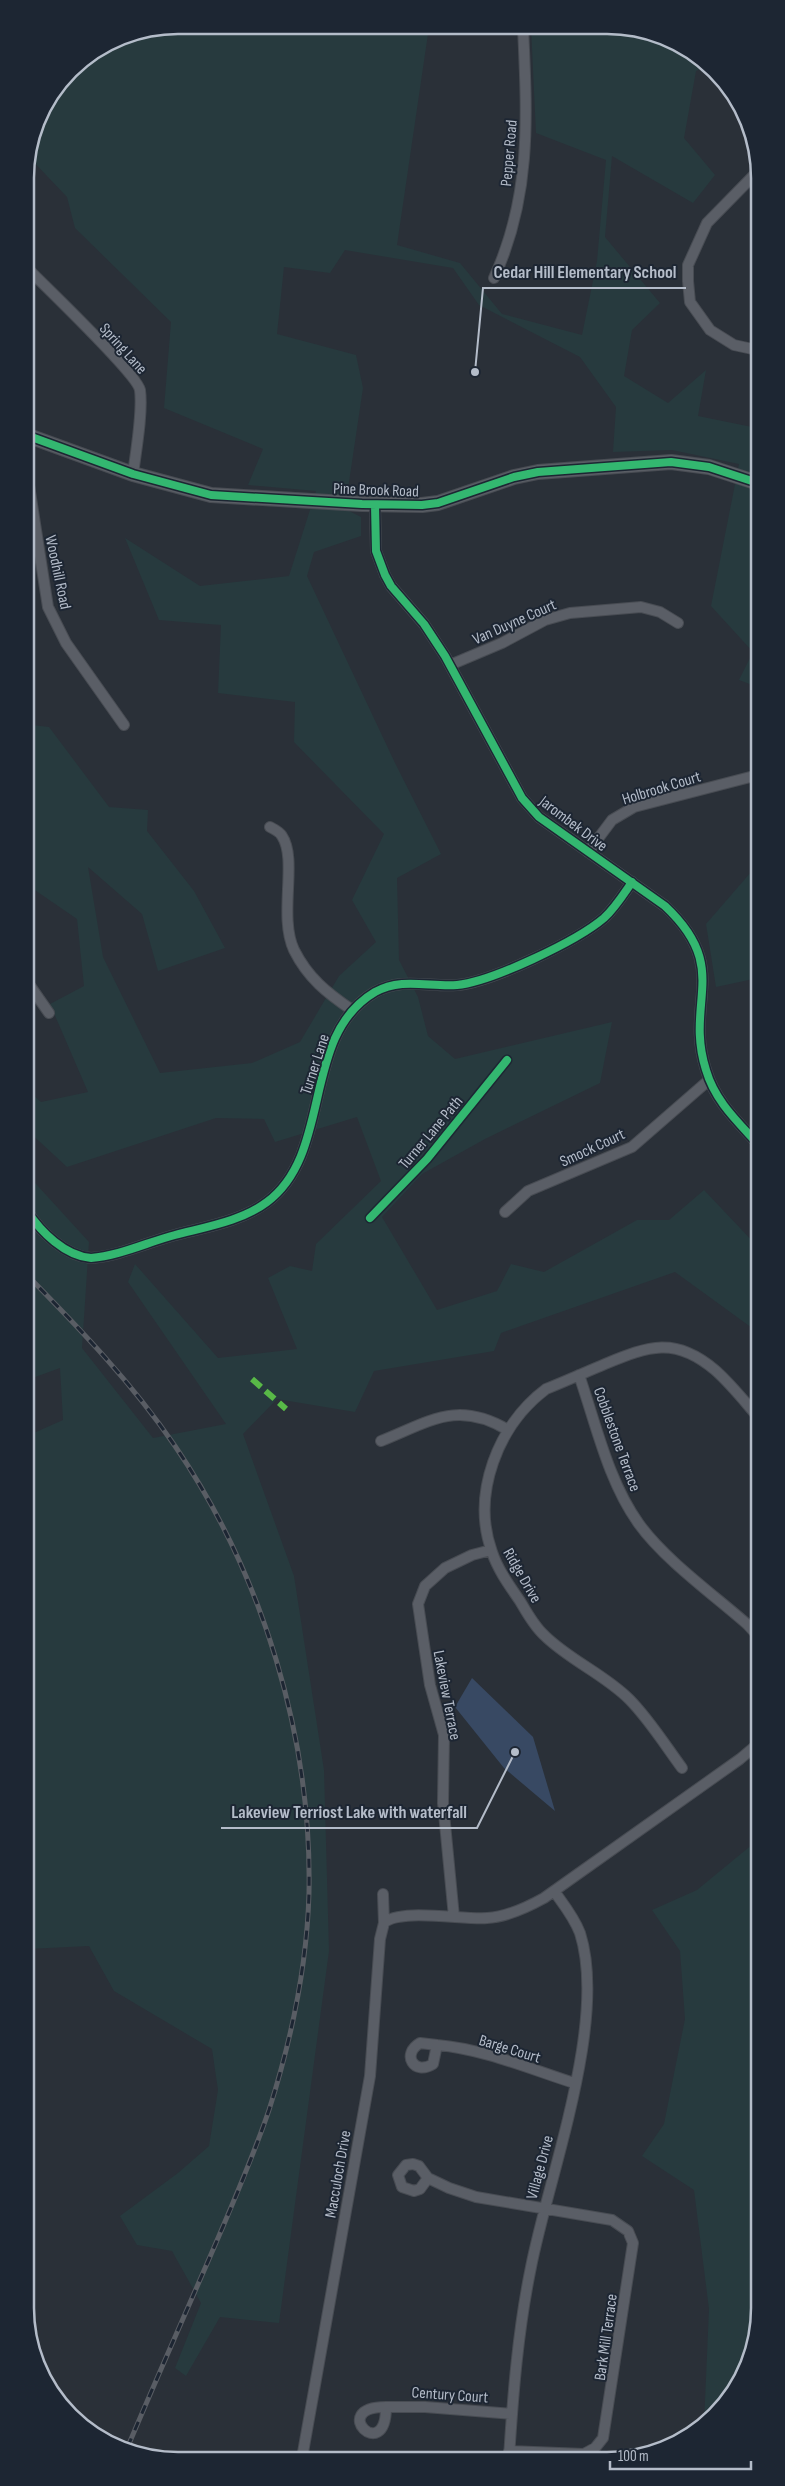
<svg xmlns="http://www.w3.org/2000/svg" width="785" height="2486" font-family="'Sofia Sans Condensed',sans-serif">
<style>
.green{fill:#273a3e}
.water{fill:#384963}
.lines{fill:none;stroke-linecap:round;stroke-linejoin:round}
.street-casing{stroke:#484c53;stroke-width:12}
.secondary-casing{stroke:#484c53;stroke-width:16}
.street{stroke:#5a5e66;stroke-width:10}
.secondary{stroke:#595d64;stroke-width:14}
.rail-casing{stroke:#595d64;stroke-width:5}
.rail{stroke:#1d2633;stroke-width:3;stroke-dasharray:9;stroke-linecap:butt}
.quiet{stroke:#58b947;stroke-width:6;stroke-dasharray:12 6;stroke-linecap:butt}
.cycleway-casing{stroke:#1d2633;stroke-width:11}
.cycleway{stroke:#33b770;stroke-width:8}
.labels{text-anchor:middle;stroke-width:4;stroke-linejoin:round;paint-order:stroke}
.street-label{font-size:16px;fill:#b4bcc9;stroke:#1d2633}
.rim{fill:none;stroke:#b4bcc9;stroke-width:2.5}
.leader{fill:none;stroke:#b4bcc9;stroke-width:2}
.callout-dot{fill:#b4bcc9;stroke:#1d2633;stroke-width:2}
.callout-label{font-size:18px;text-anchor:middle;font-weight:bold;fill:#b4bcc9;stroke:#1d2633;stroke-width:4;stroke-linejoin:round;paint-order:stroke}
</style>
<rect width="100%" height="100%" fill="#2a3038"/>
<path class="green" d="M 177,25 L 429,27 L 397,245 L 460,263 L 502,314 L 582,335 L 597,261 L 606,160 L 536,133 L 531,27 L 638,28 L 684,45 L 710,65 L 696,71 L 684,138 L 715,175 L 693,203 L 612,156 L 605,237 L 660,303 L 632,330 L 624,376 L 668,403 L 706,370 L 698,416 L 757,428 L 758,687 L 739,680 L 753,652 L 711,606 L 739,464 L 672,450 L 613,452 L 616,407 L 580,357 L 479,305 L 453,268 L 345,250 L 330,273 L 284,267 L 277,334 L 356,355 L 363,388 L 345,509 L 361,517 L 361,536 L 314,552 L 307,576 L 395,763 L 441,854 L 397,878 L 399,960 L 418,997 L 428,1036 L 455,1059 L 612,1022 L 600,1083 L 485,1139 L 422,1174 L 382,1217 L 437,1310 L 497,1291 L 511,1264 L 544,1272 L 637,1220 L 669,1220 L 704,1190 L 758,1247 L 759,1333 L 675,1272 L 501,1333 L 494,1351 L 374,1371 L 355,1412 L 277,1399 L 243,1434 L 294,1576 L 324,1770 L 329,1951 L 279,2323 L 220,2317 L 186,2376 L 175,2368 L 201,2303 L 172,2251 L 137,2245 L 120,2216 L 178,2173 L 209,2146 L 218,2090 L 212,2049 L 114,1991 L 89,1946 L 27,1949 L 27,1436 L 63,1420 L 60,1368 L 27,1380 L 26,1173 L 89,1242 L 82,1348 L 153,1438 L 226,1424 L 128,1282 L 135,1264 L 218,1358 L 297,1349 L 268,1278 L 290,1266 L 312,1271 L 316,1244 L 381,1181 L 357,1117 L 275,1142 L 264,1119 L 216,1118 L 67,1167 L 26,1129 L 26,1089 L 41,1102 L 88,1092 L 50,1004 L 84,986 L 77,919 L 26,884 L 26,745 L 32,725 L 49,727 L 109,807 L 148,810 L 147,831 L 194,891 L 225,948 L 158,971 L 142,914 L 88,867 L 103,957 L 160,1073 L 252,1063 L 300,1042 L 339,976 L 376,942 L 352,900 L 384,834 L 294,742 L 295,702 L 218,693 L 221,625 L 159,620 L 125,538 L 200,586 L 289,576 L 316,491 L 248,485 L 263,449 L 164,408 L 171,322 L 75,228 L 67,197 L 28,156 L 37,119 L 70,69 L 119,36 Z
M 758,864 L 758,978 L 716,987 L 706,924 Z
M 759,1839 L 759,2117 L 753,2122 L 760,2177 L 760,2318 L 749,2367 L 722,2409 L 704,2424 L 709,2309 L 694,2190 L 642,2156 L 664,2124 L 685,2019 L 680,1951 L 652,1910 L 697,1890 Z"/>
<path class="water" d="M 472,1678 L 533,1737 L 555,1811 L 504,1768 L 455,1707 Z"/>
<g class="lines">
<defs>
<path id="street" d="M 757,172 L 707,223 L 688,265 L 688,281 L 690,302 L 710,330 L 734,345 L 757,350
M 25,266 C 43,284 137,374 140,390 C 143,412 136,451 133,474
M 494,278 C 532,195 527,116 523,27
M 26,466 L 48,607 L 66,643 L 124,725
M 375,505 L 376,551 L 385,575 L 391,586 L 424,624 L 445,656 L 522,798 L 539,817 L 665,906 C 732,969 684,1001 706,1070 C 715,1101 737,1121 758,1144
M 450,665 L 502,643 L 545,620 L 570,613 L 641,607 L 660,612 L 678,623
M 270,827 C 274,829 280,832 282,836 C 298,860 278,916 294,950 C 308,978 327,993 352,1010
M 588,852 L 612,820 L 634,807 L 758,775
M 26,980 L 49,1013
M 27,1211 C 41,1232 65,1256 91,1258 C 119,1256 148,1242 175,1235 C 205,1227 242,1221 267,1202 C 334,1152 300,1036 375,992 C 402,977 428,987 457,985 C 491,982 577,941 604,918 C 615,908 623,895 632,882
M 505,1212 L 528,1191 L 632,1147 L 709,1080
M 579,1375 C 596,1424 608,1481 639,1524 C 665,1560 714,1595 748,1625 L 759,1637
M 381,1441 C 431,1421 457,1400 508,1430
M 682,1768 C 665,1745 649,1719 629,1699 C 604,1674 569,1660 544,1635 C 534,1626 527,1613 520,1601 C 509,1585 498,1570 492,1552 C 471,1494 498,1425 546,1389 C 566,1381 586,1372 605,1364 C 649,1346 675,1336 715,1370 C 731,1384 745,1402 759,1418
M 454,1917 L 443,1803 L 444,1735 L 430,1685 L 418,1604 L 425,1586 L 445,1568 L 472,1555 L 491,1550
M 384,1923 C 399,1908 464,1920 487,1918 C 507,1917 526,1908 544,1898 L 740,1759 L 759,1743
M 420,2043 L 437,2045 L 433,2064 C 414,2076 401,2054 420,2043 Z
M 437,2045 C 484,2049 530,2069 574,2083
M 413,2164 L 419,2166 L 428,2178 L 420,2189 L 414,2191 L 402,2187 L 398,2175 L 406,2165 Z
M 428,2178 L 449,2188 L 476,2197 L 612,2220 L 628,2231 L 633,2243 L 603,2438 L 595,2448 L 584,2454 L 509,2451
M 386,2407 L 425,2407 L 512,2414
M 386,2407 C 386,2466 327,2407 386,2407 Z
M 302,2458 L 370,2076 L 380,1939 L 384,1923 L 383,1894
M 509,2458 C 513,2394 518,2330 531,2267 C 549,2175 608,2021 580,1933 C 574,1917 564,1905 554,1891"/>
<path id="secondary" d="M 26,435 L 133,474 L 211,495 L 362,504 L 422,505 L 438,503 L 514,477 L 538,472 L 671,462 L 709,467 L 758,483"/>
</defs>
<use href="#street" class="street-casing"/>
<use href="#secondary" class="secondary-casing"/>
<use href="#street" class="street"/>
<use href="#secondary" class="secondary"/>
<defs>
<path id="rail" d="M 27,1275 C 80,1329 132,1383 175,1446 C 263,1575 312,1738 309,1893 C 307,1965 291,2041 269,2110 C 251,2163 228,2215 206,2266 C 179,2328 152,2389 126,2451"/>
</defs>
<use href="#rail" class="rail-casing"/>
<use href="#rail" class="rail"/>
<path class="quiet" d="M 252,1379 L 286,1409"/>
<defs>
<path id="cycleway" d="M 26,435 L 133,474 L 211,495 L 362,504 L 422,505 L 438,503 L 514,477 L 538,472 L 671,462 L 709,467 L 758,483
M 375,505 L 376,551 L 385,575 L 391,586 L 424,624 L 445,656 L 522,798 L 539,817 L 665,906 C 732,969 684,1001 706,1070 C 715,1101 737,1121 758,1144
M 27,1211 C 41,1232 65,1256 91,1258 C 119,1256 148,1242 175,1235 C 205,1227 242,1221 267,1202 C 334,1152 300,1036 375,992 C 402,977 428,987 457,985 C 491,982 577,941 604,918 C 615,908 623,895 632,882
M 370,1218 L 427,1159 L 507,1060"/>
</defs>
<use href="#cycleway" class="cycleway-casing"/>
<use href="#cycleway" class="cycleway"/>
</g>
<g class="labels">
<g class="street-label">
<text transform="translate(508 153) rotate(-85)" y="6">Pepper Road</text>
<text transform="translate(124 348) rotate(48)" y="6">Spring Lane</text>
<text transform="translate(376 489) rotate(2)" y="6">Pine Brook Road</text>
<text transform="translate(59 572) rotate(78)" y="6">Woodhill Road</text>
<text transform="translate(514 621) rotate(-24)" y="6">Van Duyne Court</text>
<text transform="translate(661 787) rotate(-17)" y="6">Holbrook Court</text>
<text transform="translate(574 823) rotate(37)" y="6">Jarombek Drive</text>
<text transform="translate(314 1064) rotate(-72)" y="6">Turner Lane</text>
<text transform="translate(430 1132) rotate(-50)" y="6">Turner Lane Path</text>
<text transform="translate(592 1147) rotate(-25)" y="6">Smock Court</text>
<text transform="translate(618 1439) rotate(70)" y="6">Cobblestone Terrace</text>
<text transform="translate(523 1575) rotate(60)" y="6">Ridge Drive</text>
<text transform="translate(448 1695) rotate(79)" y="6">Lakeview Terrace</text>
<text transform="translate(510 2048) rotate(17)" y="6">Barge Court</text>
<text transform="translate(539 2167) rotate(-75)" y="6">Village Drive</text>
<text transform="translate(337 2174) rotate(-80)" y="6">Macculoch Drive</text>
<text transform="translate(605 2337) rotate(-82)" y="6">Bark Mill Terrace</text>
<text transform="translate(450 2394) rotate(4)" y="6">Century Court</text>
</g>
</g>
<path d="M0 0H785V2486H0ZM178 34H607A144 144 0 0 1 751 178V2308A144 144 0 0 1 607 2452H178A144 144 0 0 1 34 2308V178A144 144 0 0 1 178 34Z" fill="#1d2633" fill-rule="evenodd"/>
<path class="rim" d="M178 34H607A144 144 0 0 1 751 178V2308A144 144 0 0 1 607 2452H178A144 144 0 0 1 34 2308V178A144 144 0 0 1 178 34Z"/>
<path class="leader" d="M475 372L483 288H686M515 1752L477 1828H221"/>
<g class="callout-dot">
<circle cx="475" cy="372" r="5"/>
<circle cx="515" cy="1752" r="5"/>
</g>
<g class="callout-label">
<text x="585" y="278">Cedar Hill Elementary School</text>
<text x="349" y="1818">Lakeview Terriost Lake with waterfall</text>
</g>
<path d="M610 2461v8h141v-8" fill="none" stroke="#b4bcc9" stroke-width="2.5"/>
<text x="618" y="2461" font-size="15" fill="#b4bcc9" stroke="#1d2633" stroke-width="4" paint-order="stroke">100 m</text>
</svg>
